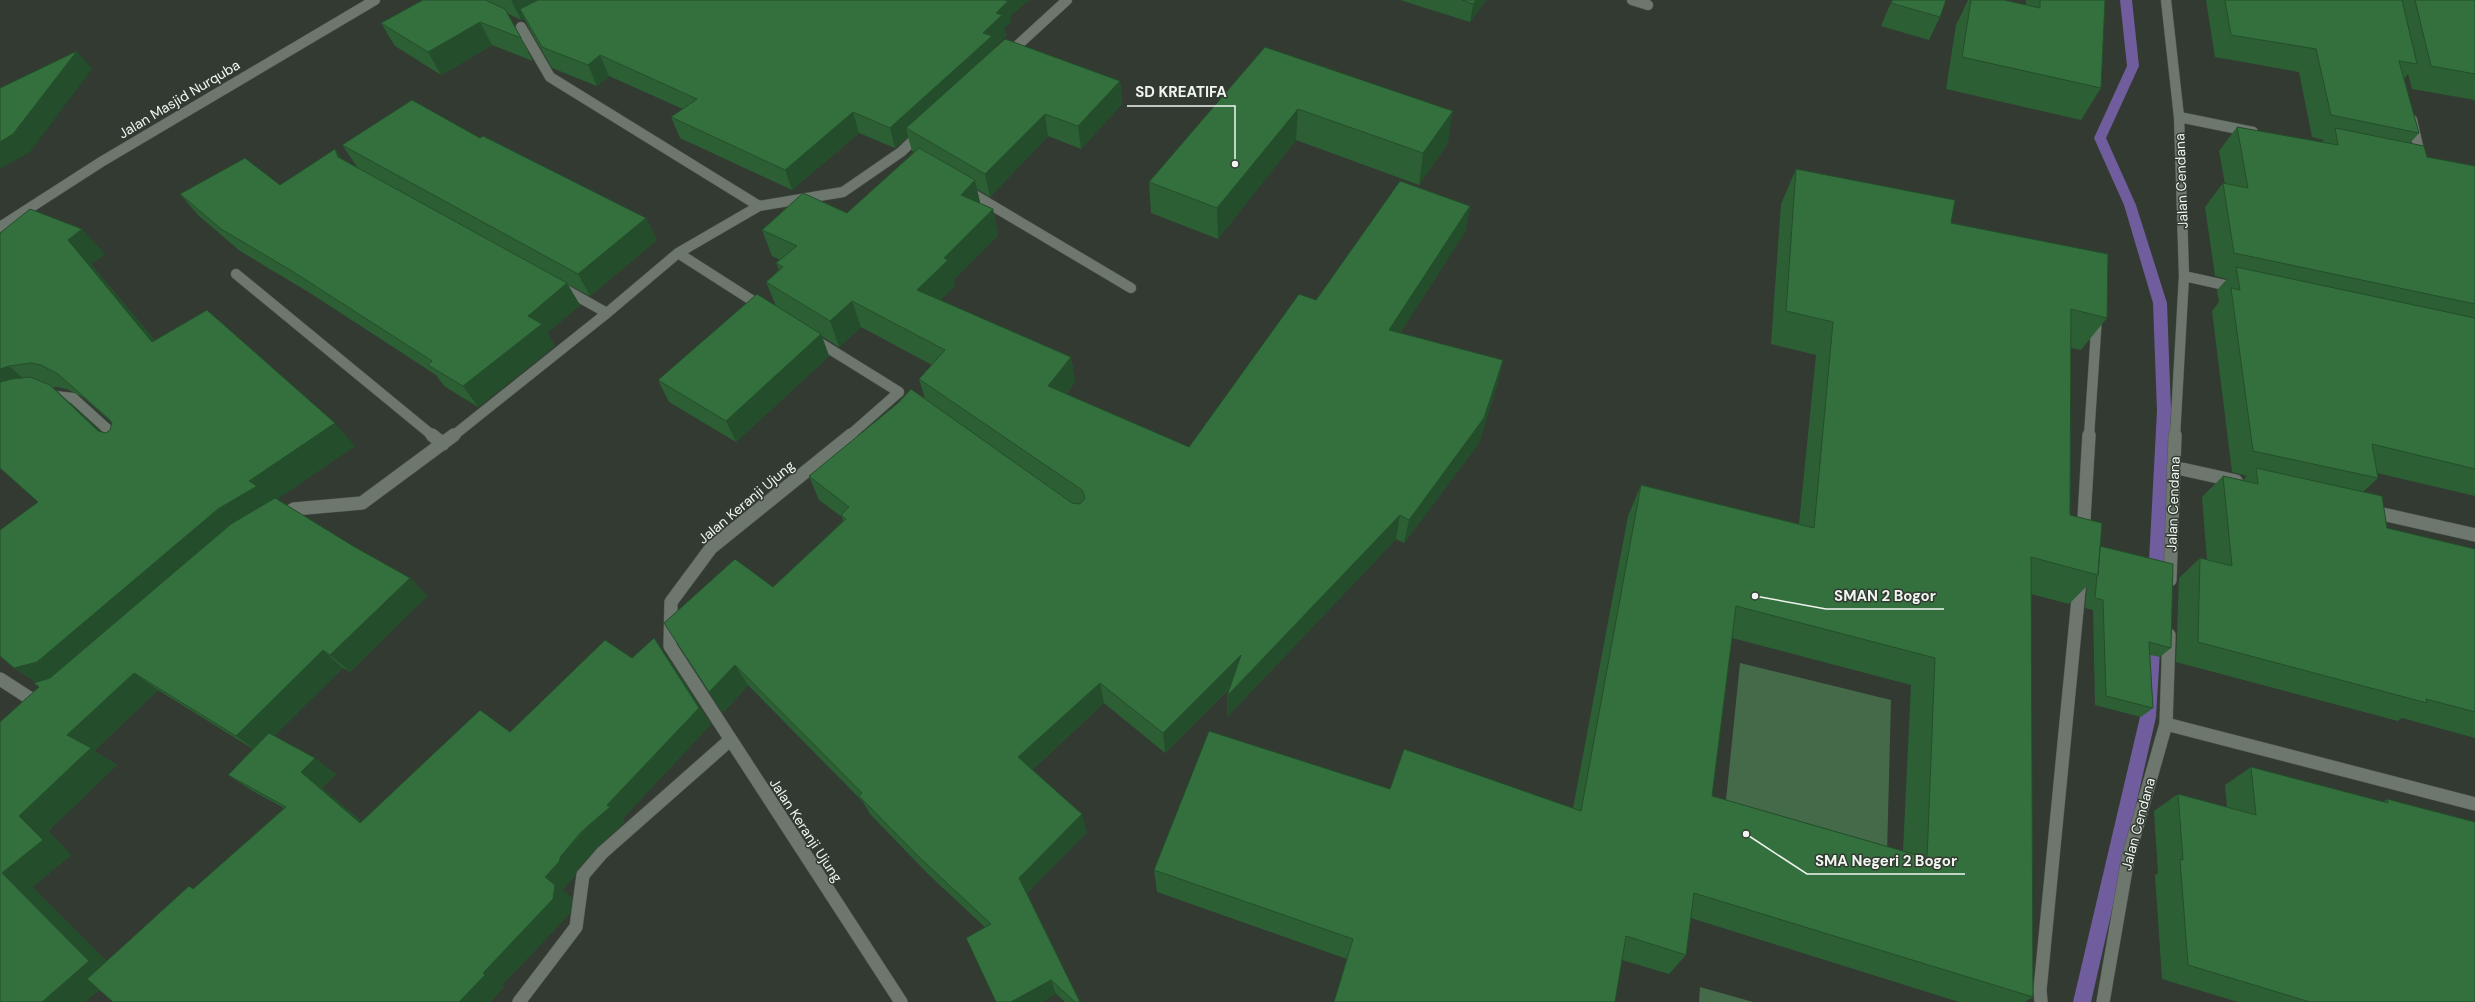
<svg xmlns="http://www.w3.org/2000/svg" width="2475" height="1002" font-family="'DM Sans',sans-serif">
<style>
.green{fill:#456a4a}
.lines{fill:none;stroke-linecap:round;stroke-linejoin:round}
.stream{fill:#705d9d;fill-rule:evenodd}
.lane-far1-casing{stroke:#515852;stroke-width:11}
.lane-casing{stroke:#515852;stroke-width:14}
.street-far1-casing{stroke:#515852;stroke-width:11}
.street-casing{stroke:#515852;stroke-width:14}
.lane-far1{stroke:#6d776e;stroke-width:10}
.lane{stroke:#6d776e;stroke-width:13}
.street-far1{stroke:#6d776e;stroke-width:10}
.street{stroke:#6d776e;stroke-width:13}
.wall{fill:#2c6034;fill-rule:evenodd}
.shaded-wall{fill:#244e2b}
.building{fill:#33703d;stroke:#244e2b;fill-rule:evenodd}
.labels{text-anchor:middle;stroke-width:3;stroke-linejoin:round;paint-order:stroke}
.street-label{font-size:14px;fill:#f0f5f0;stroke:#323a32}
.leader{fill:none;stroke:#f0f5f0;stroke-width:1.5}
.callout-dot{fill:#f0f5f0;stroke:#323a32;stroke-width:1.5}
.callout-label{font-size:15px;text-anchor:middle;font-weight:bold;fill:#f0f5f0;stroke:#323a32;stroke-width:3;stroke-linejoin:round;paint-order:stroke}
</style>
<rect width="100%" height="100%" fill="#323a32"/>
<path class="green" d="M 1740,663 L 1891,700 L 1887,854 L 1725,810 Z
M 1700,987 L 1753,1002 L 1699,1002 Z"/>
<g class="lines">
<path class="stream" d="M 2120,0 L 2132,0 L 2139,66 L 2106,138 L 2136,205 L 2167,303 L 2171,411 L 2164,580 L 2162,585 L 2156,587 L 2150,585 L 2148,580 L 2157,411 L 2153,303 L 2124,205 L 2094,138 L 2127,66 Z
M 2153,627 L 2159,629 L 2161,634 L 2156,717 L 2091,1002 L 2073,1002 L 2140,717 L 2145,634 L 2147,629 Z"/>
<defs>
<path id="lane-far1" d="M 2089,436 L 2097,316"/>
<path id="lane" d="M 2083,535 L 2089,435
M 2041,1002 L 2040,990 L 2080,579"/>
<path id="street-far1" d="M 1632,0 L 1648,5
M 2166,0 L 2179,117 L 2184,276 L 2175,436
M 521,27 L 550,77 L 759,206
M 1007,55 L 1067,0
M 2179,117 L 2253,132
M 2412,120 L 2421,159
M 966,190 L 1131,288
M 0,227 L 101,162 L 375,0
M 236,274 L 433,436
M 2184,276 L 2238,288
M 764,308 L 678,253 L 759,206 L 843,192 L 901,152 L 921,133
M 607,313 L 678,253
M 812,338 L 899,392 L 849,436
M 45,395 L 73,398 L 115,436
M 453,436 L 607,313 L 559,286"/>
<path id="street" d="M 114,435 L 122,442
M 432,435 L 443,444
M 851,435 L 711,548 L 671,602 L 670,646 L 901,1002
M 2173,467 L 2236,481
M 2369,511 L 2475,535
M 280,518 L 294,509 L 362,503 L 454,435
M 2170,580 L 2175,435
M 0,679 L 31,699 L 43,697
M 2166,724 L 2475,804
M 519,1002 L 576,927 L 583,875 L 602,853 L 730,740
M 2103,1002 L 2128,858 L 2166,724 L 2169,635"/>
</defs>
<use href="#lane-far1" class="lane-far1-casing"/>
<use href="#lane" class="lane-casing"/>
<use href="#street-far1" class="street-far1-casing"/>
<use href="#street" class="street-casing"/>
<use href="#lane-far1" class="lane-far1"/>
<use href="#lane" class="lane"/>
<use href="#street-far1" class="street-far1"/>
<use href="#street" class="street"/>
</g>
<path class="wall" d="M 423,0 L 1029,0 L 1010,16 L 1011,22 L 1004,28 L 1006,36 L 994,47 L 994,49 L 1120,81 L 1122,104 L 1081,149 L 1048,136 L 990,197 L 977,189 L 980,203 L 993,209 L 998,235 L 953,280 L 955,286 L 940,300 L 1071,357 L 1075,382 L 1066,394 L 1189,447 L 1316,300 L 1470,206 L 1465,232 L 1400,333 L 1503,360 L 1497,385 L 1479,443 L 1404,543 L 1396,539 L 1227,717 L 1230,688 L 1165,753 L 1104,703 L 1032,770 L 1087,832 L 1027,893 L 1080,1002 L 1065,1002 L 928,874 L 870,814 L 863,802 L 748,685 L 723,713 L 709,692 L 773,587 L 843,521 L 842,517 L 819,500 L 809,476 L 925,399 L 919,379 L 932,365 L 861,327 L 839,347 L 822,336 L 829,356 L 736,442 L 669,402 L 658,380 L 776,306 L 766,282 L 779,270 L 776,263 L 780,260 L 772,256 L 762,230 L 847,213 L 914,152 L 912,151 L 908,137 L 895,148 L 859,133 L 792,190 L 680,138 L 671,117 L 683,109 L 609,76 L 597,86 L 552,68 L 530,30 L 524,18 L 521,20 L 507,13 L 521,38 L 533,61 L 492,45 L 441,75 L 395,46 L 381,23 Z
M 1400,0 L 1486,0 L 1470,22 Z
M 1892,0 L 1946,0 L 1940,17 L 1929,40 L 1881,26 Z
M 1968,0 L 2004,0 L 2026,5 L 2026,0 L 2105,0 L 2101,88 L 2081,120 L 1946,89 L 1956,25 Z
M 2206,0 L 2475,0 L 2475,100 L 2412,89 L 2408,74 L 2404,79 L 2419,133 L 2410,143 L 2427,157 L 2475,166 L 2475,496 L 2377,473 L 2378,478 L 2363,492 L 2387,528 L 2475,549 L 2475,738 L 2402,718 L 2398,721 L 2176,662 L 2179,578 L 2200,558 L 2207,560 L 2202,497 L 2223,476 L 2243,480 L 2247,476 L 2232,472 L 2212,311 L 2219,302 L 2217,290 L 2227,279 L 2215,276 L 2205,207 L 2223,183 L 2225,184 L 2219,151 L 2237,127 L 2322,142 L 2324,140 L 2312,137 L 2299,72 L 2215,57 Z
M 1265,47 L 1448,143 L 1419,185 L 1296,140 L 1218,239 L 1151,213 L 1149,182 Z
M 480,138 L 646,218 L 657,240 L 590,296 L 567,284 L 580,305 L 547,333 L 555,346 L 478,407 L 444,386 L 436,375 L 310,293 L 240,251 L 199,216 L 180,194 L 280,185 L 335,149 L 342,159 L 358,168 L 342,145 Z
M 1796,169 L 1951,223 L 2107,318 L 2081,350 L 2071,348 L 2070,515 L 2100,546 L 2171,648 L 2160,657 L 2150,655 L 2153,708 L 2141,717 L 2095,705 L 2093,610 L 2085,608 L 2087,586 L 2069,604 L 2031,594 L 2033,997 L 2025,1002 L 1959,1002 L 1691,918 L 1686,955 L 1669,974 L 1622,960 L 1347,959 L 1157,892 L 1154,870 L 1390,789 L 1573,808 L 1628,516 L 1641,485 L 1799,524 L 1816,355 L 1771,344 L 1781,204 ZM 1732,638 L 1911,685 L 1903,851 L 1712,796 Z
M 0,233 L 105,254 L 91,264 L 155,341 L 355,446 L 277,499 L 353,546 L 410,578 L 427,596 L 350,672 L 343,668 L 274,736 L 336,774 L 322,788 L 362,822 L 632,658 L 667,656 L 711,724 L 622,819 L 625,822 L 597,847 L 577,870 L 575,876 L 562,890 L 572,898 L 570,913 L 502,985 L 504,987 L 490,1002 L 113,1002 L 99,990 L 85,1002 L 0,1002 L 39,687 L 36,682 L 14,668 L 38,502 L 0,468 ZM 53,387 L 57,387 L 67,389 L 84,398 L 111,422 L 112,423 L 110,430 L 106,433 L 100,432 ZM 158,690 L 253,749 L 228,775 L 251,790 L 284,808 L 194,889 L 106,961 L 32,887 L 71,855 L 48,831 L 117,765 L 94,751 Z
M 2251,767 L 2383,802 L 2387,799 L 2475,1002 L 2238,1002 L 2162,979 L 2155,875 L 2158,873 L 2154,811 L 2178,794 L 2227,807 L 2225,785 Z"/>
<path class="shaded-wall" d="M 511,0 L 560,0 L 520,9 L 524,18 L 521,20 Z
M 1002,0 L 1029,0 L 1010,16 L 1011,22 L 1004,28 L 1006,36 L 994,47 L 995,57 L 906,128 L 908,137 L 895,148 L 890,128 L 983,33 L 996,13 Z
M 1476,0 L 1486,0 L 1470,22 L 1473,4 Z
M 480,22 L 492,45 L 441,75 L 428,52 Z
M 77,51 L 92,69 L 30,152 L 0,169 L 0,142 Z
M 600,55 L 609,76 L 597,86 L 588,65 Z
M 1120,81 L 1122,104 L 1081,149 L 1078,126 Z
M 1298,109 L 1296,140 L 1218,239 L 1217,208 Z
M 1453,111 L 1448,143 L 1419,185 L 1423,153 Z
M 853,112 L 859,133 L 792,190 L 785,170 Z
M 1045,114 L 1048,136 L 990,197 L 985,174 Z
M 335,149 L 351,172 L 338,157 Z
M 975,180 L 981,207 L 961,195 Z
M 1470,206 L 1465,232 L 1386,355 L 1389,330 Z
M 993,209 L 998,235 L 953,280 L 955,286 L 924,316 L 917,290 L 944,258 Z
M 646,218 L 657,240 L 590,296 L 578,274 Z
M 82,229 L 105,254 L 91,264 L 175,366 L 152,342 L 68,240 Z
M 567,283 L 580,305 L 547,333 L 555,346 L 478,407 L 463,386 L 528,316 Z
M 852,301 L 861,327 L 839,347 L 830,321 Z
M 821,334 L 829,356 L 736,442 L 726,421 Z
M 1071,357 L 1075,382 L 1052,411 L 1048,386 Z
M 1503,360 L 1497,385 L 1479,443 L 1404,543 L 1409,520 Z
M 9,366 L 36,389 L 0,401 L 0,369 Z
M 50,385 L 76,408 L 124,454 L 98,431 Z
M 335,423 L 355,446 L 273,502 L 45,687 L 14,668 L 249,481 Z
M 1400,515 L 1396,539 L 1227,717 L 1227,696 Z
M 410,578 L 427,596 L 350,672 L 330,655 Z
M 654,638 L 667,656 L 711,724 L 622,819 L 625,822 L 597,847 L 577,870 L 575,876 L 562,890 L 572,898 L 570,913 L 502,985 L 504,987 L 490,1002 L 459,1002 L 483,973 L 545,877 L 561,856 L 607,805 Z
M 323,650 L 343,668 L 258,752 L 236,736 Z
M 1241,655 L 1241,676 L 1165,753 L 1163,733 Z
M 735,665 L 748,685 L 723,713 L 709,692 Z
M 134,673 L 158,690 L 94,751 L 117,765 L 48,831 L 71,855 L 32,887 L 118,973 L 85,1002 L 42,1002 L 2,873 L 19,816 L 67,735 Z
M 1100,683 L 1104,703 L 1024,777 L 1018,757 Z
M 315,758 L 336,774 L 322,788 L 380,838 L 360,823 L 301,772 Z
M 1082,814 L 1087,832 L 1025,895 L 1019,878 Z
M 1051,980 L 1056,994 L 1043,1002 L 1011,1002 Z"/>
<path class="building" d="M 423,0 L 485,0 L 505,9 L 521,38 L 480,22 L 428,52 L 381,23 Z
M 538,0 L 1004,0 L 1008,1 L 996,13 L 1002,15 L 983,33 L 992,36 L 892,126 L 890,128 L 853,112 L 785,170 L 671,117 L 697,99 L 600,55 L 588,65 L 542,47 L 520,9 Z
M 1462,0 L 1476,0 L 1473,4 Z
M 1893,0 L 1946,0 L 1940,17 L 1891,3 Z
M 1971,0 L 2004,0 L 2040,8 L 2040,0 L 2105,0 L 2101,88 L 1962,57 Z
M 2225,0 L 2402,0 L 2417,64 L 2399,61 L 2419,133 L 2331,115 L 2316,49 L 2231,35 Z
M 2415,0 L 2475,0 L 2475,74 L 2431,66 Z
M 1005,39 L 1120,81 L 1078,126 L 1045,114 L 985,174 L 906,128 Z
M 1265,47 L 1453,111 L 1423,153 L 1298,109 L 1217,208 L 1149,182 Z
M 77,51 L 13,134 L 0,142 L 0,88 Z
M 412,100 L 480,138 L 483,136 L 646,218 L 578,274 L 342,145 Z
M 2237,127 L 2338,145 L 2335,128 L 2424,146 L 2427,157 L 2475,166 L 2475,304 L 2234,253 L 2223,183 L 2248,188 Z
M 919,148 L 975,180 L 961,195 L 993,209 L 944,258 L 948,260 L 917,290 L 1071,357 L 1048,386 L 1189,447 L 1299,294 L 1316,300 L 1400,181 L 1470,206 L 1389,330 L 1503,360 L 1484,418 L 1409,520 L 1400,515 L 1227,696 L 1241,655 L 1163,733 L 1100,683 L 1018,757 L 1082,814 L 1019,878 L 1080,1002 L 1075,1002 L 1051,980 L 1011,1002 L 996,1002 L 966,938 L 991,924 L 919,857 L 859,796 L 862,793 L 735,665 L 709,692 L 664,623 L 735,559 L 773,587 L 846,519 L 841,515 L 849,507 L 809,476 L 898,403 L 911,389 L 1072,503 L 1080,504 L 1085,498 L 1082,490 L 919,379 L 945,350 L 852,301 L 830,321 L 766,282 L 783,267 L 776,263 L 797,246 L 762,230 L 803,193 L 847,213 Z
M 335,149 L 338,157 L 567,283 L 528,316 L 542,324 L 463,386 L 428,365 L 432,361 L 292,271 L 221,229 L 180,194 L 245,158 L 280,185 Z
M 1796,169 L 1955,200 L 1951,223 L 2108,254 L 2107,318 L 2071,309 L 2070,515 L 2102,523 L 2098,575 L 2031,557 L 2033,997 L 1694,893 L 1686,955 L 1626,936 L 1615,1002 L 1334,1002 L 1353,939 L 1154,870 L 1209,731 L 1390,789 L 1404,749 L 1581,811 L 1641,485 L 1814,528 L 1833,322 L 1786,311 ZM 1736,606 L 1935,658 L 1927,858 L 1712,796 Z
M 30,209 L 82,229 L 68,240 L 152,342 L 207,310 L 335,423 L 249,481 L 257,486 L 218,509 L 37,662 L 14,668 L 0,656 L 0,530 L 38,502 L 0,468 L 0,382 L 12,379 L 30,377 L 50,385 L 98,431 L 106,433 L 110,430 L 112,423 L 109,419 L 58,374 L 41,365 L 31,363 L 9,366 L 0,369 L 0,233 Z
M 2236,267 L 2475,318 L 2475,469 L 2372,444 L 2378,478 L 2253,451 L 2231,288 L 2240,290 Z
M 757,294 L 821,334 L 726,421 L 658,380 Z
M 2256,468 L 2382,496 L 2387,528 L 2475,549 L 2475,712 L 2426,699 L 2427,703 L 2198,642 L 2200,558 L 2232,566 L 2223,476 L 2258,484 Z
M 275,498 L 353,546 L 410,578 L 330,655 L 323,650 L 236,736 L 134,673 L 67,735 L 91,748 L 19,816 L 43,840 L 2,873 L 89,961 L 42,1002 L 0,1002 L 0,722 L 39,687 L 34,683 L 50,678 L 231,524 Z
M 2100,546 L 2173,564 L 2171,648 L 2149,642 L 2153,708 L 2106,696 L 2103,600 L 2095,598 L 2097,576 L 2098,575 Z
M 654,638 L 699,708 L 607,805 L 610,807 L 581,832 L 561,856 L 559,862 L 545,877 L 555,885 L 553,899 L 483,973 L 485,975 L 459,1002 L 113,1002 L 87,979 L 189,886 L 193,889 L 286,807 L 228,775 L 269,733 L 315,758 L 301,772 L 360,823 L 480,710 L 510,732 L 605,640 L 632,658 Z
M 2251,767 L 2388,803 L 2387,799 L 2475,822 L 2475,1002 L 2310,1002 L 2188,965 L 2180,859 L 2183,860 L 2178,794 L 2256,815 Z"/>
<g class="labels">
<g class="street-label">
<text transform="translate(179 99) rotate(-31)" y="5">Jalan Masjid Nurquba</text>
<text transform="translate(2181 181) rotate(-92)" y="5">Jalan Cendana</text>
<text transform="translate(746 502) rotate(-40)" y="5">Jalan Keranji Ujung</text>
<text transform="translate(2173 504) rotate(-88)" y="5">Jalan Cendana</text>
<text transform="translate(2138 824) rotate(-75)" y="5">Jalan Cendana</text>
<text transform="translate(806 830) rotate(57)" y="5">Jalan Keranji Ujung</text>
</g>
</g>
<path class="leader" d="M1235 164L1235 106H1127M1755 596L1826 609H1944M1746 834L1807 874H1965"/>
<g class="callout-dot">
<circle cx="1235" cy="164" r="4"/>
<circle cx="1755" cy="596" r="4"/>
<circle cx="1746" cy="834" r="4"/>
</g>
<g class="callout-label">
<text x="1181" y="97">SD KREATIFA</text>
<text x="1885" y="601">SMAN 2 Bogor</text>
<text x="1886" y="866">SMA Negeri 2 Bogor</text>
</g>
</svg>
